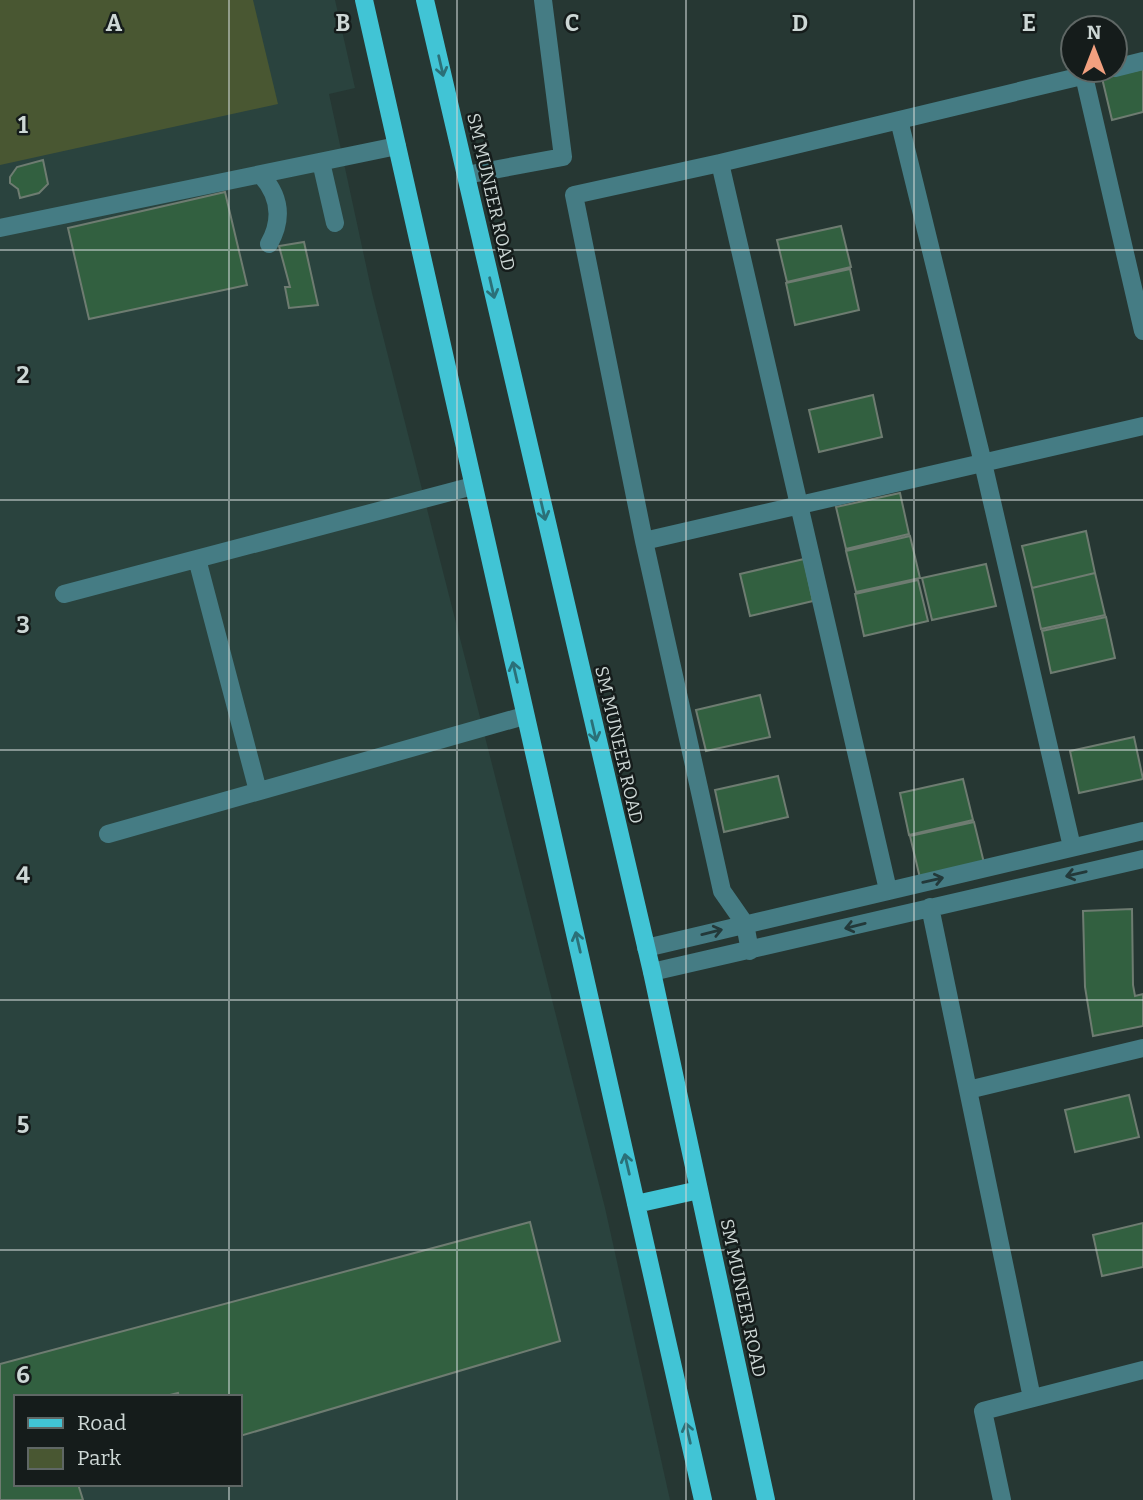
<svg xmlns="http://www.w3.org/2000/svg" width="1143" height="1500" font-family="Bitter,serif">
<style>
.built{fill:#2a433e;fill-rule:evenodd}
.green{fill:#495732}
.building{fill:#326040;stroke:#6e7c71;stroke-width:2}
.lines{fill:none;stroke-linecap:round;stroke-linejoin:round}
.minor{stroke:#457c84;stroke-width:18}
.major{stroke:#41c4d5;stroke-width:18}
.oneway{stroke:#2b7078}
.oneway2{stroke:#23393a}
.grid{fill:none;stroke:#cdd7d5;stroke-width:2;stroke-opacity:0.55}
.labels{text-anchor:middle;stroke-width:5;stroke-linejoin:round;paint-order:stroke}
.street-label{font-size:18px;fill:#cdd7d5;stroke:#151c1b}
.grid-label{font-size:23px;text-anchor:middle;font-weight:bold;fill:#cdd7d5;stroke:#151c1b;stroke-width:5;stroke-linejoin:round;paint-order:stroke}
</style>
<rect width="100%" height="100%" fill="#263733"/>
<path class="built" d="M 0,0 L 335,0 L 355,88 L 329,94 L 372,293 L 605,1208 L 670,1500 L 0,1500 ZM 16,1397 L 240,1397 L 240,1484 L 16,1484 Z"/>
<path class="green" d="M 0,0 L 253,0 L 278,104 L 0,165 Z"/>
<path class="building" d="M 1143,69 L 1143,112 L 1112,120 L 1102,78 Z
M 43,160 L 48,184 L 39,193 L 20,198 L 18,189 L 10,183 L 10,177 L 17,167 Z
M 225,192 L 247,285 L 89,319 L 68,228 Z
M 841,226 L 851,267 L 787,282 L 777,240 Z
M 304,242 L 318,305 L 289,308 L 285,287 L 290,287 L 279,246 Z
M 850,269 L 859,310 L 795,325 L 786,283 Z
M 873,395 L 882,437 L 819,452 L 809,410 Z
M 900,493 L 909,534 L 846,549 L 836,507 Z
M 1086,531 L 1095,573 L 1032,588 L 1022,546 Z
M 910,536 L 920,578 L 856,592 L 846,551 Z
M 804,559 L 813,601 L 750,616 L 740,574 Z
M 986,564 L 996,606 L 932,620 L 922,578 Z
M 1095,573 L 1105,615 L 1041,629 L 1032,588 Z
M 918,580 L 928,621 L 864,636 L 855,594 Z
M 1106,617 L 1115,658 L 1051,673 L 1042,631 Z
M 760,695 L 770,737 L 706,751 L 696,710 Z
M 1134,737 L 1143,779 L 1079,793 L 1070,751 Z
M 778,776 L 788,817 L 724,832 L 715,790 Z
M 963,779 L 973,820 L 909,835 L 900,793 Z
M 974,822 L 984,863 L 920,878 L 910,836 Z
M 1132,909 L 1133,985 L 1135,996 L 1143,994 L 1143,1026 L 1093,1036 L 1085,987 L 1083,911 Z
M 1129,1095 L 1139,1137 L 1075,1152 L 1065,1110 Z
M 530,1222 L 560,1341 L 240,1436 L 240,1397 L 179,1397 L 178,1393 L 162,1397 L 16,1397 L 16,1484 L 78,1484 L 83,1500 L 0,1500 L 0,1364 Z
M 1143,1223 L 1143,1267 L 1102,1276 L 1093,1235 Z"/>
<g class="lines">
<path class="minor" d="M 1115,68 L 1143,61
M 1084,76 L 1143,331
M 899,120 L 983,463 L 1072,847
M 321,162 L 335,223
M 720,163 L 888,890
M 261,175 C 280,196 283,219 269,244
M 466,175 L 563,157 L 543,0
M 0,228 L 397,146
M 644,541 L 1143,426
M 197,559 L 258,791
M 64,594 L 473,486
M 108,834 L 524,716
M 930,907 L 1032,1398
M 646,948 L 1143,831
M 750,951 L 745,924 L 722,891 L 644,541 L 574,195 L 720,163 L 1107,70
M 652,972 L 1143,859
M 968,1090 L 1143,1048
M 1002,1500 L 983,1411 L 1143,1370"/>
<path class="major" d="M 364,0 L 703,1500
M 425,0 L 652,972 L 766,1500
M 636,1204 L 699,1190"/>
</g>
<defs><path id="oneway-shaft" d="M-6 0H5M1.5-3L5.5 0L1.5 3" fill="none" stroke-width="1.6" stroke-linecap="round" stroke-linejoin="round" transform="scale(1.75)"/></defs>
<g class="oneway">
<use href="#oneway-shaft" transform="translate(441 66) rotate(77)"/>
<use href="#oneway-shaft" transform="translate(492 288) rotate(77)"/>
<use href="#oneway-shaft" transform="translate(543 510) rotate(77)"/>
<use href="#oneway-shaft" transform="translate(515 672) rotate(-103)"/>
<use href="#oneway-shaft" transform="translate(594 731) rotate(77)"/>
<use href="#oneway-shaft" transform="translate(578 942) rotate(-103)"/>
<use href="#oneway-shaft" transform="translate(627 1164) rotate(-103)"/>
<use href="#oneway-shaft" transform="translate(688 1433) rotate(-103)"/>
</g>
<g class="oneway2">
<use href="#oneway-shaft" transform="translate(1076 874) rotate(167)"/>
<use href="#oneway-shaft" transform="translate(933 880) rotate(-13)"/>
<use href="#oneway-shaft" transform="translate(855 926) rotate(166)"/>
<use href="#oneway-shaft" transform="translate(712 932) rotate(-14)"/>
</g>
<path class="grid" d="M 229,0 L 229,1397M 457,0 L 457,1500M 686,0 L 686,1500M 914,0 L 914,1500M 0,250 L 1143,250M 0,500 L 1143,500M 0,750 L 1143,750M 0,1000 L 1143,1000M 0,1250 L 1143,1250M 229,1484 L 229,1500"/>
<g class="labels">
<g class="street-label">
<text transform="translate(491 192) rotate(77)" y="6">SM MUNEER ROAD</text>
<text transform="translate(619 745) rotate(77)" y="6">SM MUNEER ROAD</text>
<text transform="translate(743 1298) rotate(78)" y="6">SM MUNEER ROAD</text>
</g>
</g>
<g class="grid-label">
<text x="114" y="31">A</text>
<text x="343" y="31">B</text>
<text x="572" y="31">C</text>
<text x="800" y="31">D</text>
<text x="1029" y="31">E</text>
<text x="23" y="133">1</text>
<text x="23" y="383">2</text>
<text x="23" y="633">3</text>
<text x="23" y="883">4</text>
<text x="23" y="1133">5</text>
<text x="23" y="1383">6</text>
</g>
<rect x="14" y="1395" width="228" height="91" fill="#151c1b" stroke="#5f6765" stroke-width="2"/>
<rect x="28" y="1418" width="35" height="10" fill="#41c4d5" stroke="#5f6765" stroke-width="2"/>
<text x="77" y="1430" font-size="21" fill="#cdd7d5">Road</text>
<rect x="28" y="1448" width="35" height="21" fill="#495732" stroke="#5f6765" stroke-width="2"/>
<text x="77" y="1465" font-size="21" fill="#cdd7d5">Park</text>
<g transform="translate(1094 49)"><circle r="33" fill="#151c1b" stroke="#5f6765" stroke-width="2"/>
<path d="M0-5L12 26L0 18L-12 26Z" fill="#f2a07f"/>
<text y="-10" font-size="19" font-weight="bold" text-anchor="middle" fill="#cdd7d5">N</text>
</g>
</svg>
